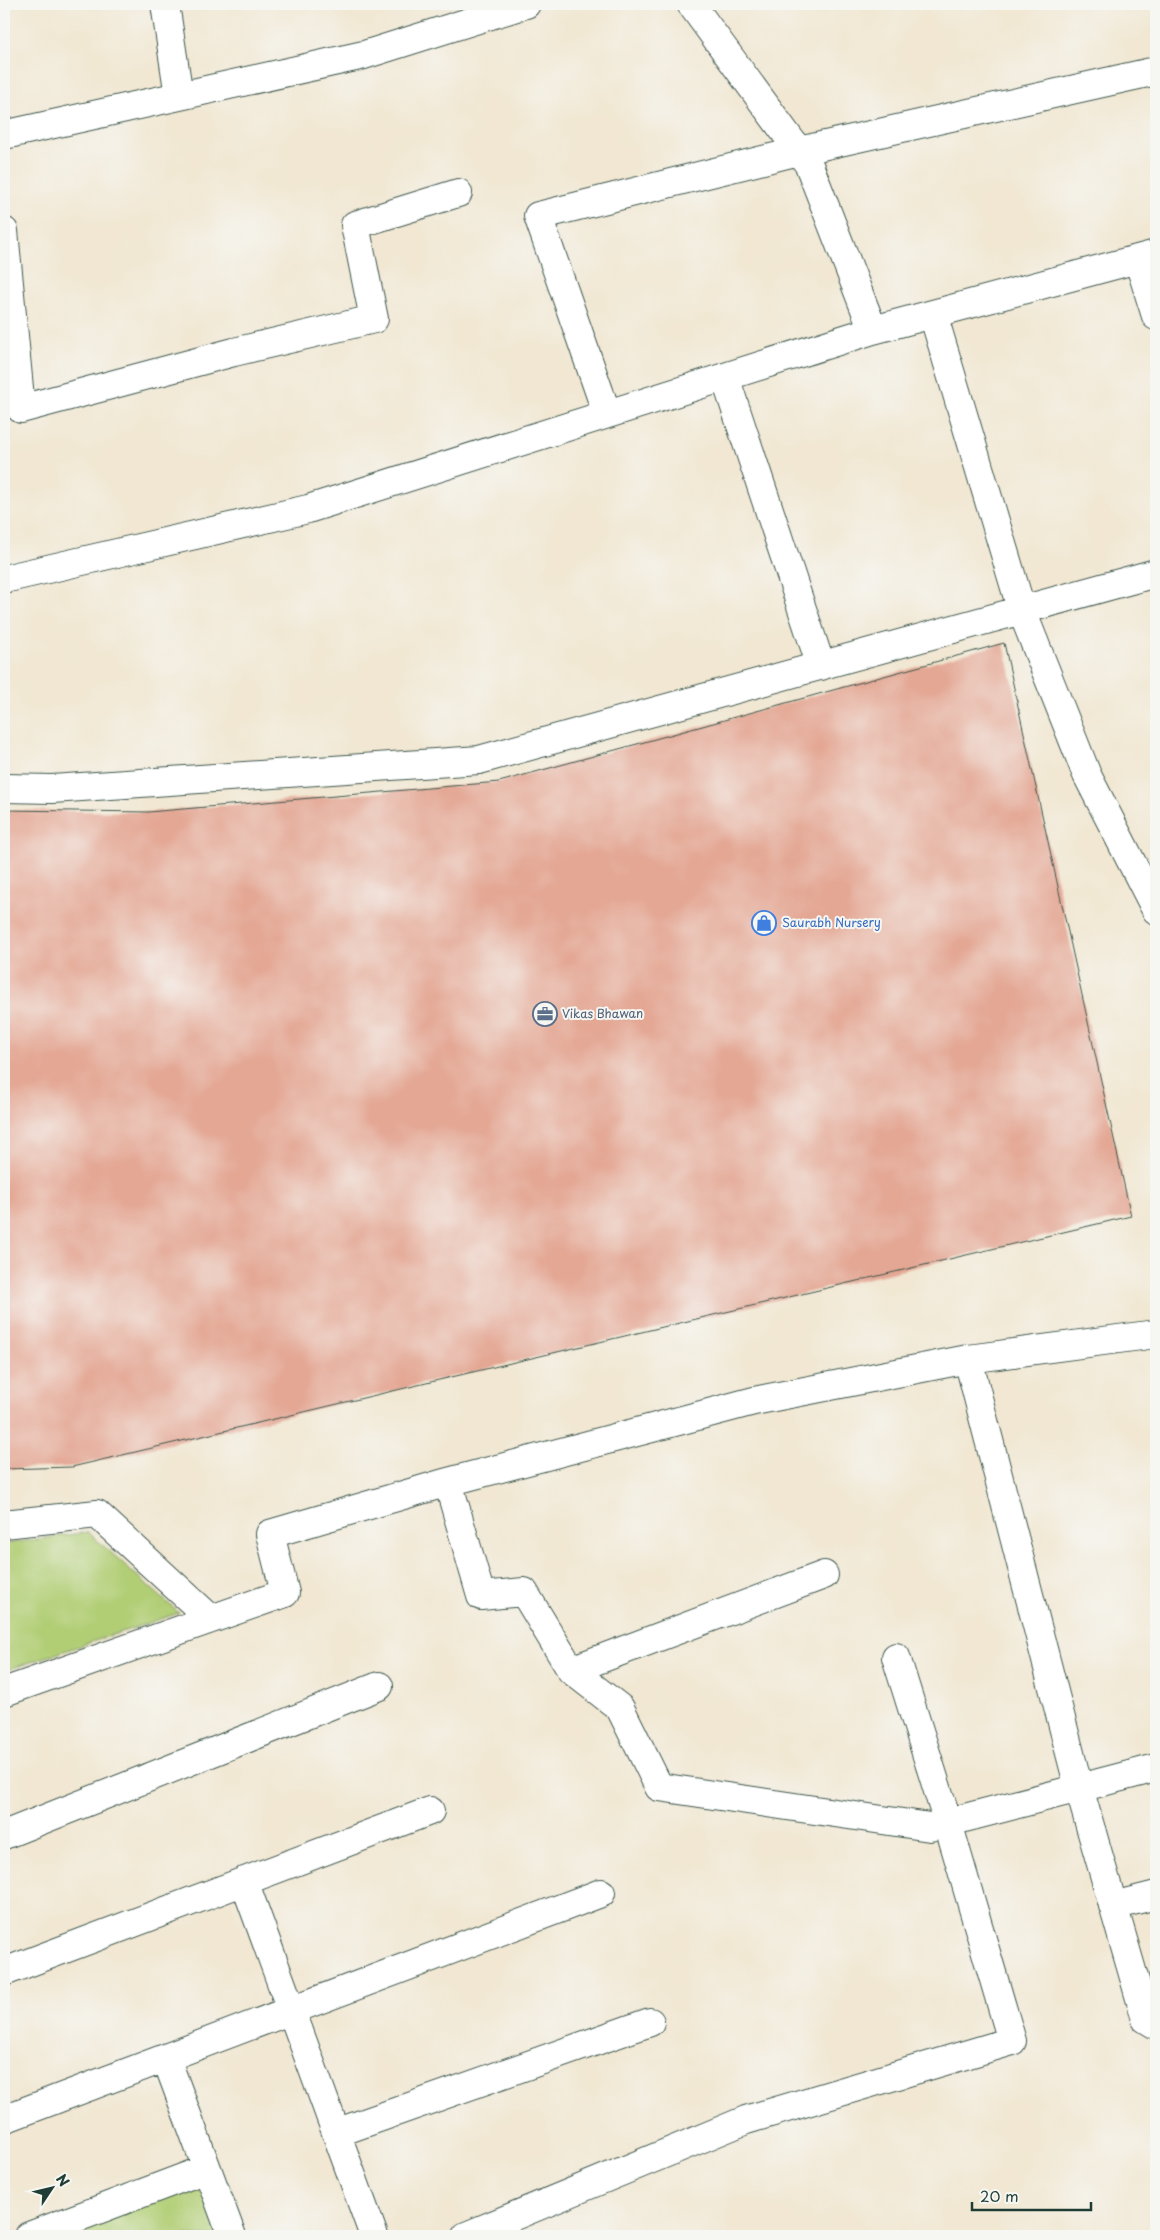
<svg xmlns="http://www.w3.org/2000/svg" width="1160" height="2240" font-family="'Playpen Sans',sans-serif">
<style>
.green{fill:#b1ce75;stroke:#688654}
.building{fill:#e4a794}
.lines{fill:none;stroke-linecap:round;stroke-linejoin:round}
.minor-casing{stroke:#3e564c;stroke-width:30}
.minor{stroke:#fff;stroke-width:28}
.labels{text-anchor:middle;stroke-width:4;stroke-linejoin:round;paint-order:stroke}
.shop-label{font-size:12px;fill:#366cbe;stroke:#f6f6f2;text-anchor:start}
.service-label{font-size:12px;fill:#4e5e75;stroke:#f6f6f2;text-anchor:start}
</style>
<rect width="100%" height="100%" fill="#f6f6f2"/>
<filter id="ink" filterUnits="userSpaceOnUse"><feTurbulence type="fractalNoise" baseFrequency=".02" numOctaves="2"/><feDisplacementMap in="SourceGraphic" scale="10" xChannelSelector="R" yChannelSelector="G"/><feConvolveMatrix kernelMatrix="1 2 1 2 8 2 1 2 1" color-interpolation-filters="sRGB"/></filter>
<filter id="wash" filterUnits="userSpaceOnUse"><feTurbulence type="fractalNoise" baseFrequency=".0096" numOctaves="4" result="noise"/><feDisplacementMap in="SourceGraphic" scale="20" xChannelSelector="R" yChannelSelector="G"/><feGaussianBlur stdDeviation="1.12" result="paint"/><feColorMatrix in="noise" values="0 0 0 0 0 0 0 0 0 0 0 0 0 0 0 0 0 1.4 0 .05"/><feComposite in="paint" operator="in"/></filter>
<g filter="url(#wash)">
<rect width="100%" height="100%" fill="#f1e7d2"/>
<path class="green" d="M 88,1532 L 179,1613 L 4,1671 L 4,1544 Z
M 203,2177 L 225,2236 L 46,2236 Z"/>
<g id="blocks">
<path class="building" d="M 1004,643 L 1131,1216 L 72,1467 L 4,1469 L 4,810 L 148,812 L 499,782 Z"/>
</g>
</g>
<g filter="url(#ink)">
<use href="#blocks" fill-opacity="0" stroke="#3e564c" stroke-width="1"/>
<g class="lines">
<defs>
<path id="minor" d="M 165,4 L 179,96
M 691,4 L 809,165 L 873,330
M 4,135 L 364,55 L 526,4
M 4,231 L 21,409 L 234,352 L 374,319 L 355,225 L 458,193
M 1138,259 L 1156,316
M 933,314 L 1022,611 L 1087,775 L 1156,910
M 725,377 L 821,666
M 607,414 L 538,216 L 799,151 L 1156,71
M 4,579 L 308,509 L 873,330 L 1156,254
M 4,788 L 52,789 L 479,760 L 1156,573
M 1156,1334 L 968,1359 L 1079,1788 L 1146,2019 L 1156,2025
M 448,1482 L 481,1596 L 524,1592 L 571,1670 L 620,1708 L 659,1787 L 930,1827 L 1156,1768
M 4,1524 L 97,1514 L 211,1619
M 571,1670 L 824,1575
M 4,1692 L 285,1593 L 270,1534 L 448,1482 L 754,1401 L 968,1359
M 4,1835 L 379,1686
M 244,1881 L 374,2236
M 1113,1906 L 1156,1895
M 4,1972 L 430,1811
M 166,2058 L 232,2236
M 4,2119 L 601,1893
M 336,2133 L 650,2022
M 29,2236 L 206,2169
M 466,2236 L 746,2120 L 1012,2041 L 948,1823 L 896,1657"/>
</defs>
<use href="#minor" class="minor-casing"/>
<use href="#minor" class="minor"/>
</g>
</g>
<defs>
<symbol id="shop-ring" viewBox="-11 -11 22 22"><circle r="9.5" fill="#f6f6f2" stroke="#3f7fe0" stroke-width="1.5"/><path d="M-5-2.5h2.3a2.7 3.5 0 0 1 5.4 0H5L5.5 6h-11ZM-1.5-2.5h3a1.5 2.3 0 0 0-3 0Z" fill="#3f7fe0"/></symbol>
<symbol id="office-ring" viewBox="-11 -11 22 22"><circle r="9.5" fill="#f6f6f2" stroke="#5c6f8a" stroke-width="1.5"/><path d="M-6-3h4V-5.5h4V-3h4V5H-6ZM-1-4.5V-3h2v-1.5ZM-6 0V1H6V0Z" fill="#5c6f8a"/></symbol>
</defs>
<g fill-rule="evenodd">
<use href="#shop-ring" x="750" y="909" width="28" height="28"/>
<use href="#office-ring" x="531" y="1000" width="28" height="28"/>
</g>
<g class="labels">
<g class="shop-label">
<text x="782" y="927">Saurabh Nursery</text>
</g>
<g class="service-label">
<text x="562" y="1018">Vikas Bhawan</text>
</g>
</g>
<rect width="1160" height="2240" fill="none" stroke="#f6f6f2" stroke-width="20"/>
<g transform="translate(52 2188) rotate(55)" stroke="#f6f6f2" stroke-width="4" paint-order="stroke">
<path d="M0-4L9 19L0 12L-9 19Z" fill="#1f3d34"/>
<text y="-8" font-size="14" font-weight="bold" text-anchor="middle" fill="#1f3d34">N</text>
</g>
<path d="M972 2202v8h119v-8" fill="none" stroke="#1f3d34" stroke-width="2.5"/>
<text x="980" y="2202" font-size="15" fill="#1f3d34" stroke="#f6f6f2" stroke-width="4" paint-order="stroke">20 m</text>
</svg>
